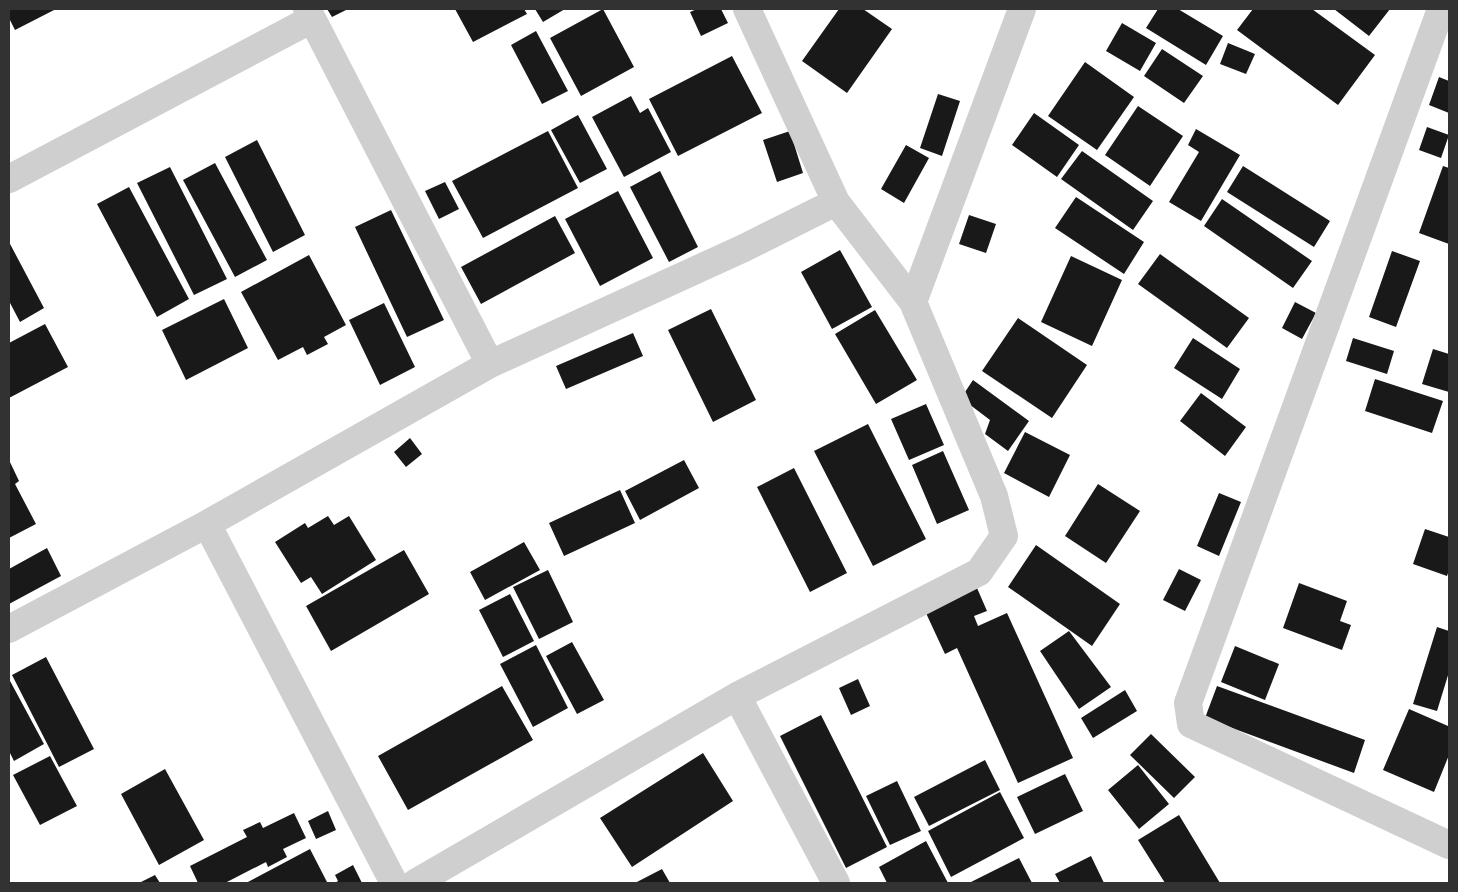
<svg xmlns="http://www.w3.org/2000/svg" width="1458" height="892" font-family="Inter,sans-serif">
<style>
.building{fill:#191919}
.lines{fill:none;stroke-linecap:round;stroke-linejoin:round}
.minor{stroke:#cfcfcf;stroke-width:28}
</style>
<rect width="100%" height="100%" fill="#fff"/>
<path class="building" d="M 9,9 L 56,9 L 15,30 L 9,18 Z
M 327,9 L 348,9 L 332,17 Z
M 455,9 L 524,9 L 527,14 L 473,42 Z
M 535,9 L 565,9 L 543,22 Z
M 603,9 L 634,67 L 581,96 L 550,38 Z
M 697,9 L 721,9 L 728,23 L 701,36 L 690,12 Z
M 839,9 L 863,9 L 892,29 L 847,93 L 802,61 Z
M 1158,9 L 1178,9 L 1223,36 L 1206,65 L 1146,28 Z
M 1253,9 L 1312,9 L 1375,55 L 1338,105 L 1237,30 Z
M 1334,9 L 1390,9 L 1369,36 Z
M 1122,23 L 1156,43 L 1140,71 L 1106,51 Z
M 536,31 L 568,91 L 542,104 L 511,45 Z
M 1228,43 L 1255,54 L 1246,74 L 1220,64 Z
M 1162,49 L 1203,76 L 1184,103 L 1144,76 Z
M 732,56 L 762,113 L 678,156 L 649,99 Z
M 1085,62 L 1134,97 L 1097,150 L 1048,116 Z
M 1439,77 L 1449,81 L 1449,113 L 1429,105 Z
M 938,94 L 960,101 L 942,156 L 920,148 Z
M 631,96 L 640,113 L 648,108 L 671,152 L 624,177 L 592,117 Z
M 1138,106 L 1183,136 L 1150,186 L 1105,155 Z
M 1034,113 L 1079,145 L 1057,177 L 1012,145 Z
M 578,115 L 607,169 L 580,183 L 551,130 Z
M 1427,127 L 1449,135 L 1441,158 L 1419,150 Z
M 1196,129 L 1240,155 L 1201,221 L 1169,202 L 1199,152 L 1188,145 Z
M 548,131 L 578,188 L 483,238 L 452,181 Z
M 790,131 L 803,173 L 777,182 L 763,140 Z
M 257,140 L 305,235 L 273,252 L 225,157 Z
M 906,145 L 929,158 L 904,203 L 881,189 Z
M 1082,151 L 1153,201 L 1133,230 L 1061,179 Z
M 215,163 L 267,260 L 235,277 L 183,180 Z
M 1243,166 L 1330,221 L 1314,247 L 1227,192 Z
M 1443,166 L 1449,168 L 1449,244 L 1419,233 Z
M 170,167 L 227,279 L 194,295 L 137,183 Z
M 660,171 L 698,247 L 669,262 L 630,187 Z
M 445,182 L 459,209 L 439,219 L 425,191 Z
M 129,187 L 189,299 L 157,317 L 97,204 Z
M 618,191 L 653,258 L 600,286 L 565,219 Z
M 1076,197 L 1144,242 L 1124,274 L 1055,228 Z
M 1222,199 L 1312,261 L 1293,288 L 1204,226 Z
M 391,210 L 444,320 L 407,337 L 355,227 Z
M 969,215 L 996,224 L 986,253 L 959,244 Z
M 555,216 L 575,253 L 481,304 L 461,267 Z
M 9,242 L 44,308 L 20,322 L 9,301 Z
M 840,250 L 872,307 L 832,329 L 801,272 Z
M 1392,251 L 1420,261 L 1396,327 L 1369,317 Z
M 1160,254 L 1249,318 L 1227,348 L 1138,284 Z
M 309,255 L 346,325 L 324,337 L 328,344 L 307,355 L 303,347 L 278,360 L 241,292 Z
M 1071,256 L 1122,280 L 1092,346 L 1041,322 Z
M 224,299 L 248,348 L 186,380 L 162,330 Z
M 1295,302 L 1316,313 L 1302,339 L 1282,328 Z
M 384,303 L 415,367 L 380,385 L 349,320 Z
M 711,309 L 756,400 L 713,422 L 668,330 Z
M 875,310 L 917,380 L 876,404 L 835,334 Z
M 1018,318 L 1087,365 L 1052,418 L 982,371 Z
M 45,324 L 68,367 L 9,398 L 9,343 Z
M 633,333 L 643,356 L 566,389 L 556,366 Z
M 1193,338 L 1240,369 L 1222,399 L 1174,368 Z
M 1353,338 L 1394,351 L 1387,374 L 1346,361 Z
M 1433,349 L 1449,354 L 1449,392 L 1422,384 Z
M 1375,379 L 1443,401 L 1432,433 L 1365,411 Z
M 973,380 L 1029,421 L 1008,451 L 985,434 L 990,420 L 961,398 Z
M 1201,393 L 1246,427 L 1225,456 L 1180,421 Z
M 926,404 L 944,445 L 909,460 L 891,419 Z
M 868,424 L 926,539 L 873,566 L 814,451 Z
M 1025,432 L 1070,455 L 1049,497 L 1004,473 Z
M 410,438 L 422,454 L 406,467 L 394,452 Z
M 943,451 L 969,510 L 937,524 L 912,465 Z
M 9,460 L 19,481 L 15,484 L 36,524 L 9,538 Z
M 684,460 L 699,488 L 640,520 L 625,491 Z
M 794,468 L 847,573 L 810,592 L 757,487 Z
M 1098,484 L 1140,511 L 1106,563 L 1065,536 Z
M 620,490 L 635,523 L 564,556 L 549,523 Z
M 1219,493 L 1241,502 L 1219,556 L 1197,546 Z
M 328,516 L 334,525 L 349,516 L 376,560 L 322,594 L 311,577 L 301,583 L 275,542 L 305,523 L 308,528 Z
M 1425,529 L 1449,537 L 1449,570 L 1447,576 L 1413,564 Z
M 524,542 L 540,570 L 485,600 L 470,572 Z
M 1036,545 L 1120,604 L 1092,646 L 1008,587 Z
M 47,548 L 61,576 L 9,604 L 9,569 Z
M 404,550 L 429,594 L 331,651 L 306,606 Z
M 1179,569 L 1201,580 L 1185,611 L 1163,600 Z
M 548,570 L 573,622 L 539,639 L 513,587 Z
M 1299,583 L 1347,601 L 1340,621 L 1351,625 L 1342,650 L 1283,628 Z
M 977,588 L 987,611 L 974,616 L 978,626 L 1007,613 L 1073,758 L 1018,783 L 957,648 L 945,654 L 925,611 Z
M 510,594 L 534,641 L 503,657 L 479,610 Z
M 1437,627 L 1449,631 L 1449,672 L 1437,711 L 1413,704 Z
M 1069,631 L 1111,687 L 1079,709 L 1040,651 Z
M 572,642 L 604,700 L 577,714 L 546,656 Z
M 536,645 L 568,708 L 533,727 L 500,664 Z
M 1235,646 L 1279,664 L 1265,700 L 1221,682 Z
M 46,657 L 94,749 L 59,767 L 12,675 Z
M 9,679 L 44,744 L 14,761 L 9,751 Z
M 858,679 L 870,706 L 851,715 L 839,688 Z
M 502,686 L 533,740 L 408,810 L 378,756 Z
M 1217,686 L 1365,740 L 1354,773 L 1205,718 Z
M 1125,690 L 1137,711 L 1093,738 L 1081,718 Z
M 1409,709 L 1448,726 L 1449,755 L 1434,792 L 1383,770 Z
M 821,715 L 887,847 L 846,868 L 780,736 Z
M 1151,734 L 1195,777 L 1174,798 L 1130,755 Z
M 703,753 L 733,801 L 632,867 L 600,818 Z
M 50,756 L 77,806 L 40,825 L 13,775 Z
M 985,760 L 1000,790 L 929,826 L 914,797 Z
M 1138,765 L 1169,804 L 1139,829 L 1108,790 Z
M 165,769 L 204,840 L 159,865 L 121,794 Z
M 1065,774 L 1083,811 L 1035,834 L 1017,797 Z
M 897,781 L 921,831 L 890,845 L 866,796 Z
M 1000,792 L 1024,838 L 951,877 L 928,831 Z
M 328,811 L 336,830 L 316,839 L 308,821 Z
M 294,813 L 306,838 L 283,849 L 287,857 L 268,867 L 266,862 L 225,883 L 198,883 L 190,866 L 247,837 L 243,830 L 260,822 L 263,828 Z
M 1179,815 L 1220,883 L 1165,883 L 1138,840 Z
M 926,841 L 948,883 L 887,883 L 879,867 Z
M 310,849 L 327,882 L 246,883 Z
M 1091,856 L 1104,883 L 1060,883 L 1055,874 Z
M 1019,858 L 1032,883 L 969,883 Z
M 353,865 L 362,883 L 335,883 L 338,881 L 335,875 Z
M 662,869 L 670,883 L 635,883 Z
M 155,875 L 160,883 L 139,883 Z"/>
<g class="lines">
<path class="minor" d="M 307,9 L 490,364
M 747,9 L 836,202
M 1441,9 L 1188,703 L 1191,724 L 1449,845
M 9,179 L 312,19
M 207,524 L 394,883
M 9,629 L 207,524 L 490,364 L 744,248 L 836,202 L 913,302
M 737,696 L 836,883
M 415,883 L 737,696 L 979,572 L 1004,536 L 994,496 L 913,302 L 1022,9"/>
</g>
<rect width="1458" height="892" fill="none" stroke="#323232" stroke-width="20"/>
</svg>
